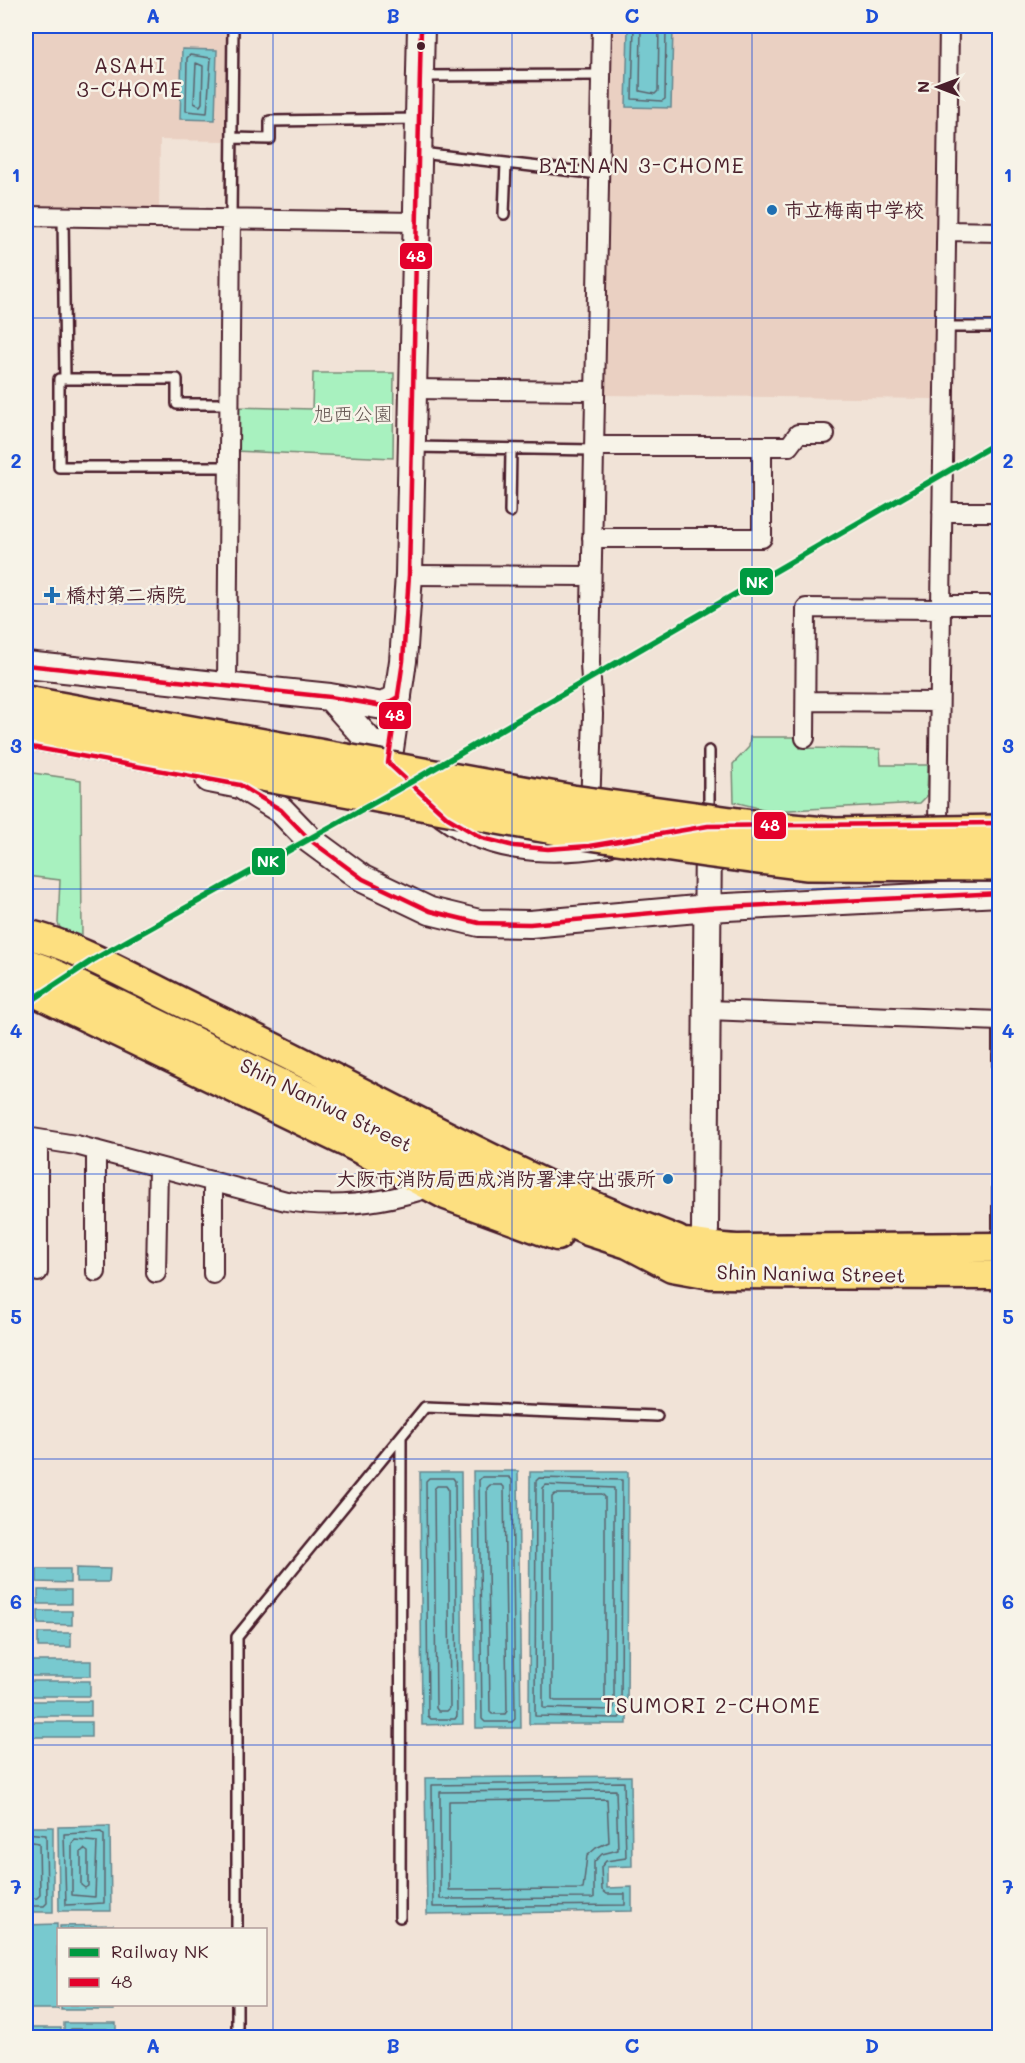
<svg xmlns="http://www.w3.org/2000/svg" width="1025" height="2063" font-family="Mali,'Klee One',sans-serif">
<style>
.built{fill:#ead0c2}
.park{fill:#a8f1bf;stroke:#798875;stroke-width:1.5}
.water{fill:#78c9cf;stroke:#66858d;stroke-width:1.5}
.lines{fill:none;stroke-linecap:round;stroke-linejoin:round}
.shore{stroke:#5c636d;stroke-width:1.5}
.lane-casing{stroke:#4a1f2b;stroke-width:14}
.street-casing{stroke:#4a1f2b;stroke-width:22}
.secondary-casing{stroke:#4a1f2b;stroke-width:30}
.primary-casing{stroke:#4a1f2b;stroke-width:33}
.lane{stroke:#f7f3e8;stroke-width:9}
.street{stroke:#f7f3e8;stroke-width:18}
.secondary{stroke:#f7f3e8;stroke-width:26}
.primary{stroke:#fddf80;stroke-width:28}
.highway-bridge-casing{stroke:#4a1f2b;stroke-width:38;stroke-linecap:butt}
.highway-bridge{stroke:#fddf80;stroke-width:33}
.bus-1-casing{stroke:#f7f3e8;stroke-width:9}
.bus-1{stroke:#e4002b;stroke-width:4.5}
.rail-1-casing{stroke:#f7f3e8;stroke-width:10}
.rail-1{stroke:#009a41;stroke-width:6}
.grid{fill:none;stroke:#1d4ed8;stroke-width:1.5;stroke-opacity:0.55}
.bus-dot{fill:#4a1f2b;stroke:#f7f3e8;stroke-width:2}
.poi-dot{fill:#1f6fb2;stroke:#f7f3e8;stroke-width:2}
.labels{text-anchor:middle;stroke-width:5;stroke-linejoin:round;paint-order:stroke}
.poi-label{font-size:20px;font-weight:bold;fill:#4a1f2b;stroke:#f7f3e8;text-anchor:start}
.park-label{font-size:20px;fill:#625450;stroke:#f7f3e8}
.street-label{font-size:20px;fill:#4a1f2b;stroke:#f7f3e8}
.neighbourhood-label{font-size:21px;letter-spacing:1.5px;fill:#4a1f2b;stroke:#f7f3e8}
.line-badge{stroke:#f7f3e8;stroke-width:2}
.badge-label{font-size:16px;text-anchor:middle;font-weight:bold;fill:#fff}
.neatline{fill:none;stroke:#1d4ed8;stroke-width:2}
.grid-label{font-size:20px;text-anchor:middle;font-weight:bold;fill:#1d4ed8}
</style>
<rect width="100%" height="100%" fill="#f1e3d7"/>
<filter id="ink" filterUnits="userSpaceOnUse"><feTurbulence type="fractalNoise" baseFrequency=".0167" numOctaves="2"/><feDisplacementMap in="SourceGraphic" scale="12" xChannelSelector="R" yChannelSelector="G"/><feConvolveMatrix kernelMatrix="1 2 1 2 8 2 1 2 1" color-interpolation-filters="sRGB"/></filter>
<g filter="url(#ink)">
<path class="built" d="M 26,26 L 227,26 L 225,141 L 160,140 L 159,209 L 26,207 Z
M 611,26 L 941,26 L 933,399 L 604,395 Z"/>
<path class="park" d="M 313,373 L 394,373 L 393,458 L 234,451 L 235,407 L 312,409 Z
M 750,737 L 800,737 L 800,748 L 880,749 L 881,765 L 928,765 L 927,796 L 920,803 L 771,811 L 734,802 L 733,764 L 749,747 Z
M 26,772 L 81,780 L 82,939 L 61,930 L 58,923 L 60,880 L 26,876 Z"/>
<path class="water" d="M 628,27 L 673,28 L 671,108 L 626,107 Z
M 182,49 L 217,50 L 215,120 L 180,119 Z
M 473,1471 L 518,1471 L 521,1728 L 476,1728 Z
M 420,1472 L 461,1472 L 463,1724 L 422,1725 Z
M 530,1472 L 628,1472 L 627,1724 L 529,1724 Z
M 76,1568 L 110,1569 L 109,1582 L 76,1582 Z
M 37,1569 L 70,1569 L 70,1583 L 37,1582 Z
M 38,1590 L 71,1590 L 71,1604 L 38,1604 Z
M 38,1611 L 72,1611 L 72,1625 L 38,1624 Z
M 38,1633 L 71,1633 L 71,1647 L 38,1647 Z
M 26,1661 L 91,1661 L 91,1676 L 26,1676 Z
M 26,1681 L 90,1681 L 90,1696 L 26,1696 Z
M 26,1701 L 91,1701 L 91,1716 L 26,1716 Z
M 26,1722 L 91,1722 L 91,1737 L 26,1737 Z
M 631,1776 L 632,1866 L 607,1867 L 607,1888 L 632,1887 L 632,1911 L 427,1914 L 425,1778 Z
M 110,1826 L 111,1911 L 59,1911 L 58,1827 Z
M 26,1827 L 53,1827 L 53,1912 L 26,1912 Z
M 57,1924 L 58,2009 L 26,2009 L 26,1925 Z
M 113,1925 L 113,1929 L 60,1929 L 60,1926 Z
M 61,2005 L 114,2005 L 114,2010 L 61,2010 Z
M 64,2023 L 116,2023 L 116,2037 L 64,2037 Z
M 26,2028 L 61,2028 L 61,2037 L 26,2037 Z"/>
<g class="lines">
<path class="shore" d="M 634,26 L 632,99 L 662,101 L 665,99 L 666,26
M 641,26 L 640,91 L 655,94 L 658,91 L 659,26
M 190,55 L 211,58 L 207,113 L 186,111 L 187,58 Z
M 196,63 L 203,66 L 202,103 L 200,106 L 194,103 Z
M 482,1477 L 509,1477 L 512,1480 L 515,1719 L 512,1722 L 485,1722 L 482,1719 L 479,1480 Z
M 429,1478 L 453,1478 L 455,1481 L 457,1716 L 455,1719 L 431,1719 L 428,1716 L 426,1481 Z
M 539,1478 L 622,1480 L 621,1715 L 619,1718 L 535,1716 L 536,1481 Z
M 490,1485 L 502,1485 L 504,1487 L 507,1711 L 505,1714 L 492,1714 L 490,1712 L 487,1488 Z
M 546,1485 L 614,1488 L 614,1707 L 612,1710 L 543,1708 L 543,1488 Z
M 437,1486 L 446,1486 L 448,1489 L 450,1708 L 447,1711 L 438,1711 L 436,1708 L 434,1489 Z
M 555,1494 L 602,1494 L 605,1497 L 605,1698 L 602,1701 L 555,1701 L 552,1699 L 552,1497 Z
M 624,1782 L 626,1858 L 606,1861 L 601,1867 L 602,1890 L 607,1894 L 625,1894 L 625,1905 L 433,1907 L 432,1785 Z
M 616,1790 L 618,1850 L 602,1854 L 594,1862 L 594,1898 L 440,1899 L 440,1792 Z
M 607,1799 L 609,1842 L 596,1848 L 587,1856 L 583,1889 L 449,1890 L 449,1801 Z
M 101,1832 L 104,1835 L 104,1903 L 66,1905 L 64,1834 Z
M 26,1833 L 46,1835 L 47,1903 L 44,1906 L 26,1906
M 75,1840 L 97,1842 L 95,1897 L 72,1895 L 72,1843 Z
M 26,1841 L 39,1843 L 40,1895 L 37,1898 L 26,1899
M 84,1849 L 88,1852 L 88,1886 L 85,1888 L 81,1885 L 81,1852 Z
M 26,2034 L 62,2035 L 71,2029 L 107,2029 L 110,2038"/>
<defs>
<path id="lane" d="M 423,76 L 601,75
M 232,138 L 270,139 L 270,121 L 419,119
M 421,153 L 599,174
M 504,214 L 506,163
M 63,216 L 65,379
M 231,219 L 233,26
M 945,327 L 1000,327
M 414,447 L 594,450
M 229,467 L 59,467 L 59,379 L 177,379 L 177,404 L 230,404
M 510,512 L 511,449
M 709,815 L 709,751
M 998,1020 L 998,1244
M 400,1917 L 401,1437
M 237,1930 L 237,1637 L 425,1407 L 657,1416
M 237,2004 L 237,2038"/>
<path id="street" d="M 26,216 L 417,222
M 947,231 L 1000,232
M 413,389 L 594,391
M 594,446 L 789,446 L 798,434 L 825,434
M 942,512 L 1000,512
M 592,538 L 762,538 L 762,446
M 409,575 L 591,576
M 941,605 L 1000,605
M 227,686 L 231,219
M 806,701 L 938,702
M 805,738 L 806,608 L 941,609
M 590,812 L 593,714 L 590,663 L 602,26
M 938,825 L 949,26
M 708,1010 L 1000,1021
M 26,1137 L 76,1145 L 286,1201 C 336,1209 384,1203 431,1187
M 38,1139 L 38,1272
M 213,1181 L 213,1274
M 96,1272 L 96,1150
M 156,1273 L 158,1167"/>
<path id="secondary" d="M 26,665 L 330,697 L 383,706 L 398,697
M 330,697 L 396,771
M 388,763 L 403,661 L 409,575 L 421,26
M 209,779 L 240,785 L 281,810 L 310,840 L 363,879 L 430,911 L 479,923 L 530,924 L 708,908 L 1000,893
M 436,808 C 485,850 546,853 608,843
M 702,1266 L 705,1229 L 708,832"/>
<path id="primary" d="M 26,934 C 79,946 148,987 199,1011 C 359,1087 512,1178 677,1240
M 26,963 L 51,972 L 550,1214 L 588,1231 L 628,1244 L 672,1267 L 711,1274 L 1000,1275
M 26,988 L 356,1147 L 446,1195 L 557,1236
M 657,1242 C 684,1240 710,1248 737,1249 L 1000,1247"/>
</defs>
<use href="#lane" class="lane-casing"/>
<use href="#street" class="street-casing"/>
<use href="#secondary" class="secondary-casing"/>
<use href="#primary" class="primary-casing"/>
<use href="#lane" class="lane"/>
<use href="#street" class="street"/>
<use href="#secondary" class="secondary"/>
<use href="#primary" class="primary"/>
<defs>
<path id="highway-bridge" d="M 26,703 L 572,802 L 760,828 L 835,835 L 1000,832
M 26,731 L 570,830 L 705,850 L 806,863 L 1000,864"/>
</defs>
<use href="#highway-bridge" class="highway-bridge-casing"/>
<use href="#highway-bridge" class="highway-bridge"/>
<defs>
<path id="bus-1" d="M 421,26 L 409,575 L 403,661 L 388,763 L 448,818 L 482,838 L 514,846 L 548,849 L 589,846 L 708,826 L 1000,823
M 26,665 L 330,697 L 383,706 L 398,697
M 26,746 L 240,785 L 281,810 L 310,840 L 363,879 L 430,911 L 479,923 L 530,924 L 708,908 L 1000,893"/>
</defs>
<use href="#bus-1" class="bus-1-casing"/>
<use href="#bus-1" class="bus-1"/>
<defs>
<path id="rail-1" d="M 26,1004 L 93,960 L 409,783 L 1000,441"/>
</defs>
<use href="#rail-1" class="rail-1-casing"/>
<use href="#rail-1" class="rail-1"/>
</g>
</g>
<path class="grid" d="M 273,26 L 273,2038M 512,26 L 512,2038M 752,26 L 752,2038M 26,318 L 1000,318M 26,604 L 1000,604M 26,889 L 1000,889M 26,1174 L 1000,1174M 26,1459 L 1000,1459M 26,1745 L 1000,1745"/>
<circle class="bus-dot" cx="421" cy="46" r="5"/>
<g class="poi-dot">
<circle cx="772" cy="210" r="6"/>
<path d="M49 586h6v6h6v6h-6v6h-6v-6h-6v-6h6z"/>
<circle cx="668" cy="1179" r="6"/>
</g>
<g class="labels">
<g class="poi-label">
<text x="784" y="217">市立梅南中学校</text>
<text x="66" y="602">橋村第二病院</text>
<text x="656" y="1186" text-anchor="end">大阪市消防局西成消防署津守出張所</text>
</g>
<g class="park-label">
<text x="353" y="421">旭西公園</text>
</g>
<g class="street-label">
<text transform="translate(326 1105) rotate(26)" y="7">Shin Naniwa Street</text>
<text transform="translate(811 1274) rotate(1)" y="7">Shin Naniwa Street</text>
</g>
<g class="neighbourhood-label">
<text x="130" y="73">ASAHI<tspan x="130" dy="24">3-CHOME</tspan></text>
<text x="642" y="173">BAINAN 3-CHOME</text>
<text x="712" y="1713">TSUMORI 2-CHOME</text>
</g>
</g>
<g class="line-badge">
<rect x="399" y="242" width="34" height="28" rx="6" fill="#e4002b"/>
<rect x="739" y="567" width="35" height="29" rx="6" fill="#009a41"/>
<rect x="378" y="701" width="34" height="29" rx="6" fill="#e4002b"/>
<rect x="753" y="811" width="34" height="29" rx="6" fill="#e4002b"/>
<rect x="251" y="847" width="35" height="29" rx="6" fill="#009a41"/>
</g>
<g class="badge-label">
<text x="416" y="262">48</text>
<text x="757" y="588">NK</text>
<text x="395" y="721">48</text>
<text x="770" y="831">48</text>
<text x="268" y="867">NK</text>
</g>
<rect width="1025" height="2063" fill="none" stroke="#f7f3e8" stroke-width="66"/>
<rect x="57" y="1928" width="210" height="78" fill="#f7f3e8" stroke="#b29e9c" stroke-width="1.5"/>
<rect x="69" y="1948" width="30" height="9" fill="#009a41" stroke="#b29e9c" stroke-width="1.5"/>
<text x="111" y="1958" font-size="18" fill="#4a1f2b">Railway NK</text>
<rect x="69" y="1978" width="30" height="9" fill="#e4002b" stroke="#b29e9c" stroke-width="1.5"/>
<text x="111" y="1988" font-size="18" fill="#4a1f2b">48</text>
<g transform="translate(938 87) rotate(270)" stroke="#f7f3e8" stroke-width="4.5" paint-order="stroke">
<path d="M0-4.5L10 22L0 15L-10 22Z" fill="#4a1f2b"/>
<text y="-9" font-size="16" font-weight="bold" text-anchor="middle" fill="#4a1f2b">N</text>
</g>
<rect x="33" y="33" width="959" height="1997" class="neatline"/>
<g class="grid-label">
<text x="153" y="23">A</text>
<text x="393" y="23">B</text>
<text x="632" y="23">C</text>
<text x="872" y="23">D</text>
<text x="16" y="182">1</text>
<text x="1008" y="182">1</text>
<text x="16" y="468">2</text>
<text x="1008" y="468">2</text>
<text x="16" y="753">3</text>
<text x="1008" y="753">3</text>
<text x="16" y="1038">4</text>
<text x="1008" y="1038">4</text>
<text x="16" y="1324">5</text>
<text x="1008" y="1324">5</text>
<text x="16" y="1609">6</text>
<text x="1008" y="1609">6</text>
<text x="16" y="1894">7</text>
<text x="1008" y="1894">7</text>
<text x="153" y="2053">A</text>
<text x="393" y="2053">B</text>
<text x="632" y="2053">C</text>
<text x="872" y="2053">D</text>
</g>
</svg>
